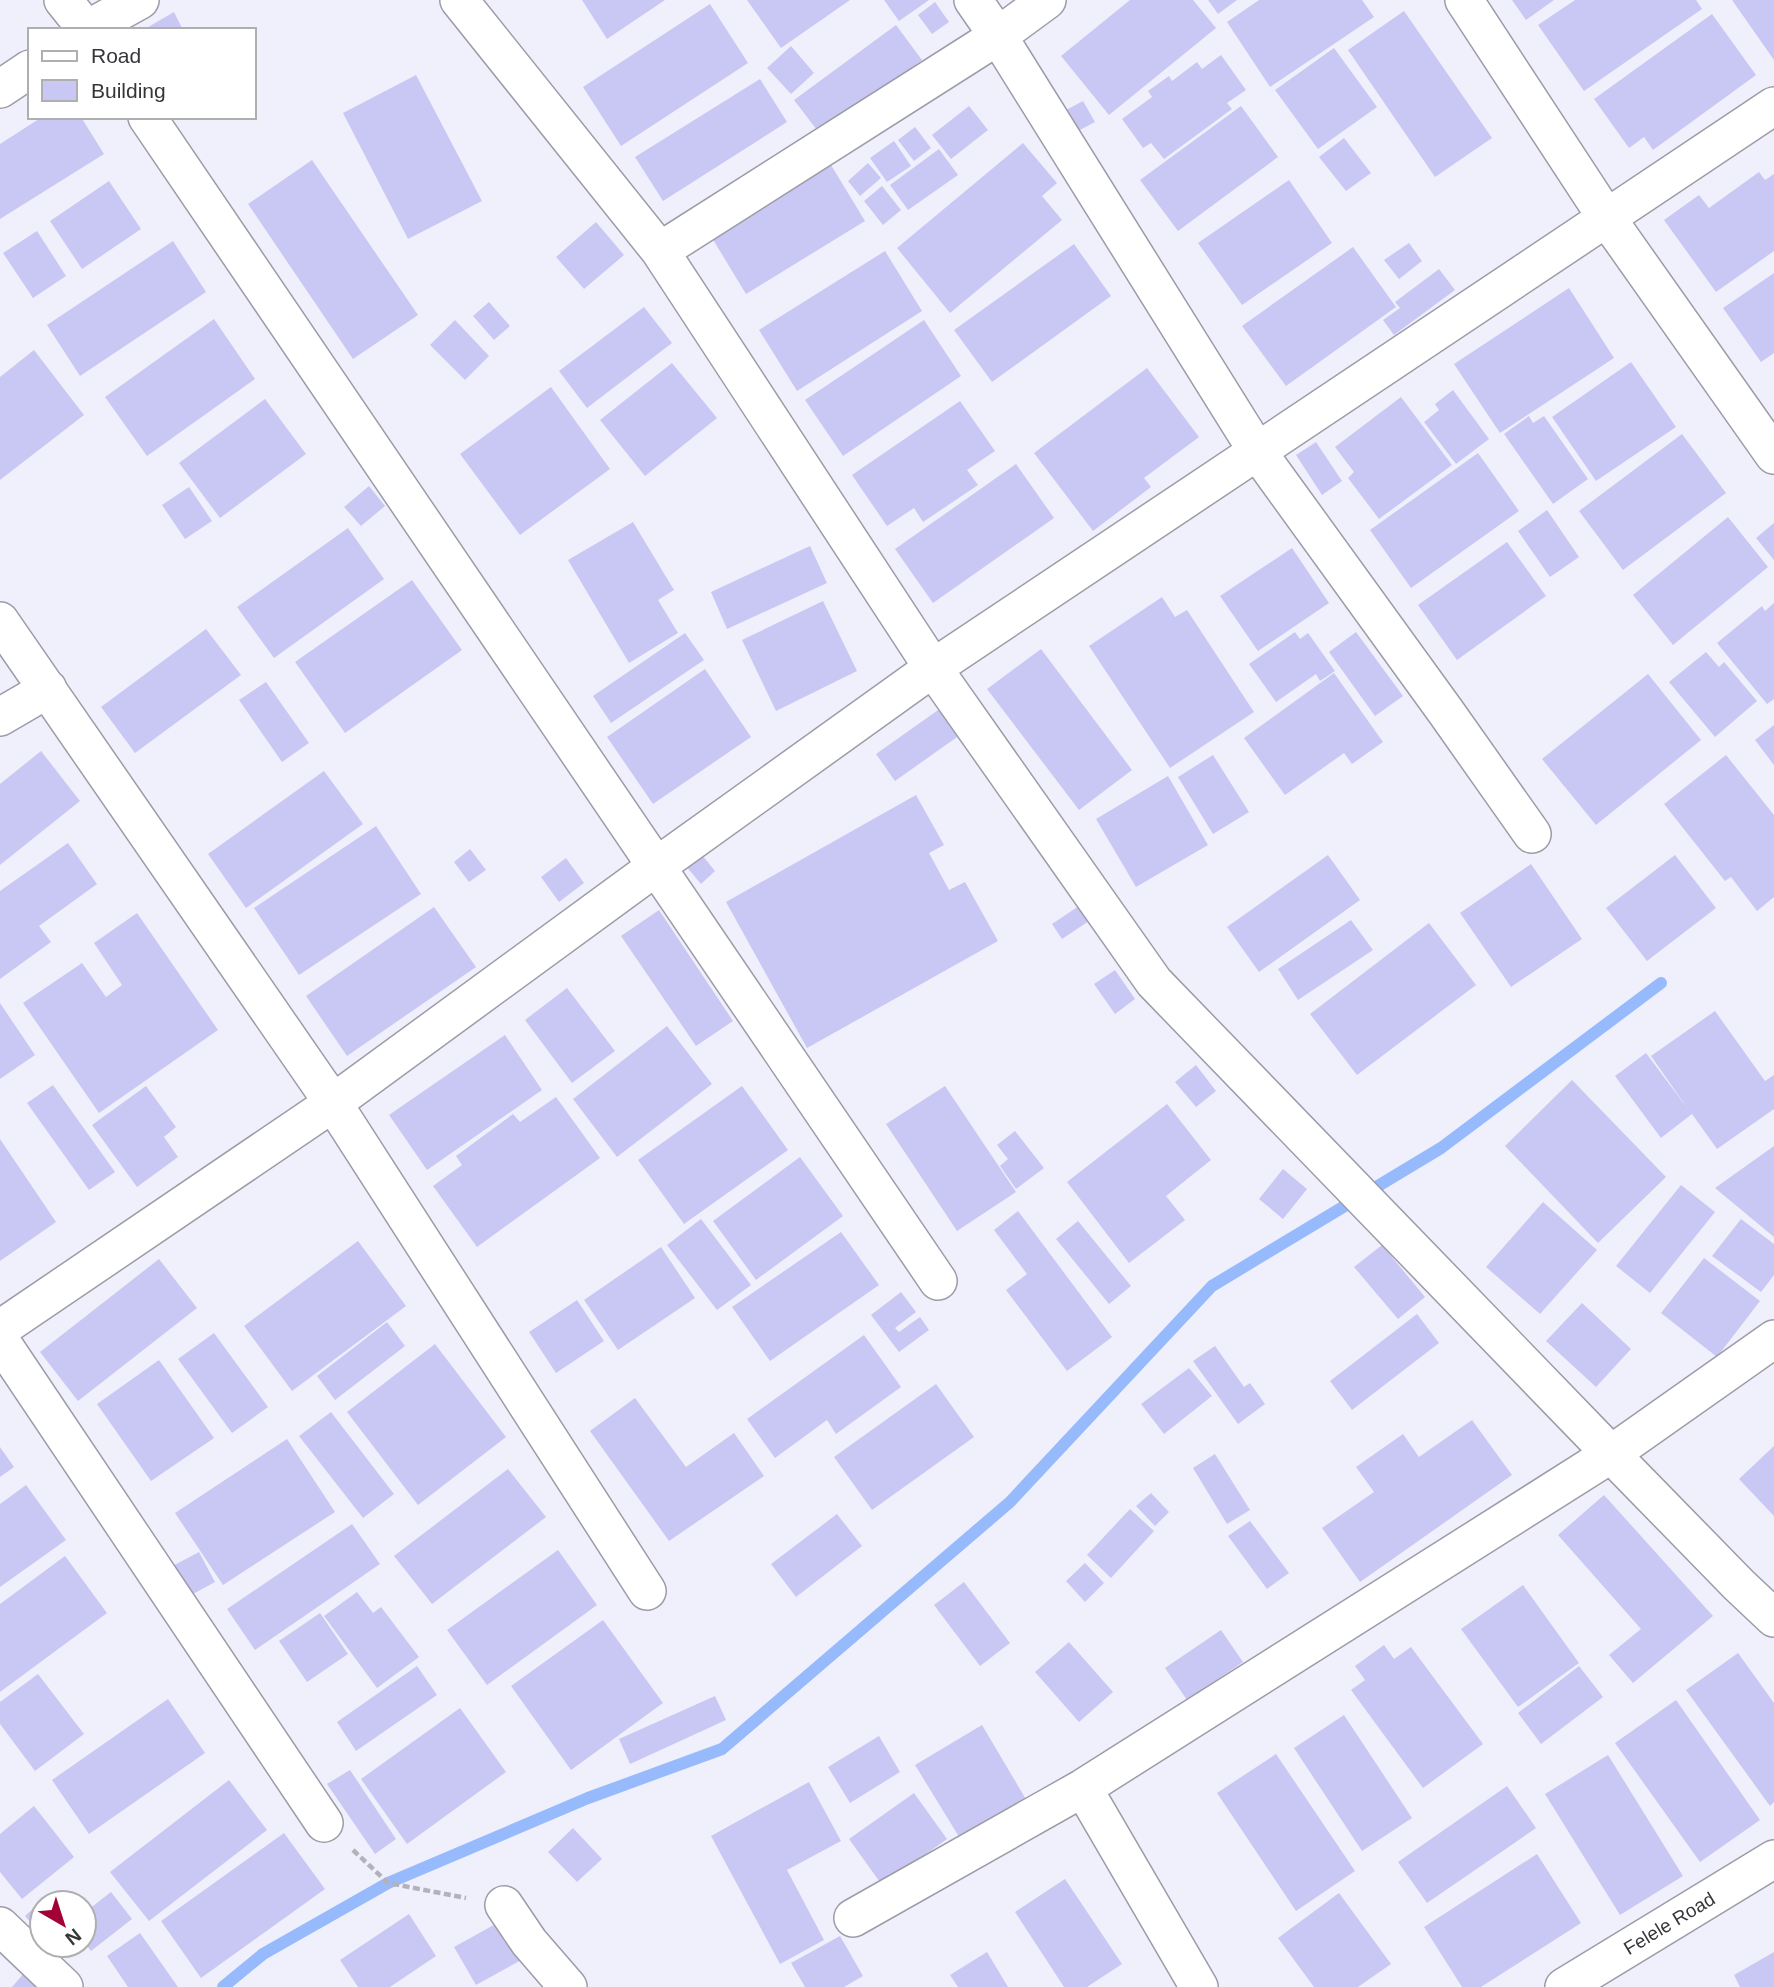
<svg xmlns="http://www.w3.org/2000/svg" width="1774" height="1987" font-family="Arial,sans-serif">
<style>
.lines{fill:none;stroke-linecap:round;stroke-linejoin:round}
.stream{stroke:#97bafd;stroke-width:12}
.building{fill:#c9c7f3}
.street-casing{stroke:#9c9ca8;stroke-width:40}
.path{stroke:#b2b2bc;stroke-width:4.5;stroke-dasharray:7 3.5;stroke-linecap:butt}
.street{stroke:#fff;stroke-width:37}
.labels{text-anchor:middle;stroke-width:7;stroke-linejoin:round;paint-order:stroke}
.street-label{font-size:19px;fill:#36363a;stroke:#fff}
</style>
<rect width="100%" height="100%" fill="#f0f0fc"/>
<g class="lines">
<path class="stream" d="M 223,1987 L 263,1954 L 388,1883 L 588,1798 L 722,1749 L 1010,1502 L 1212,1286 L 1441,1148 L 1661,983"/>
</g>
<path class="building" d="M 582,0 L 665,0 L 607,39 Z
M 747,0 L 850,0 L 781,48 Z
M 884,0 L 929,0 L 899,21 Z
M 1130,0 L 1193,0 L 1216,28 L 1109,115 L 1061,56 Z
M 1208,0 L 1237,0 L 1218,14 Z
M 1259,0 L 1362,0 L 1374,17 L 1270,87 L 1227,22 Z
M 1512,0 L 1554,0 L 1526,20 Z
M 1575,0 L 1696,0 L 1702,9 L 1584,91 L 1538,25 Z
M 1732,0 L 1774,0 L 1774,60 Z
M 935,2 L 949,22 L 932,34 L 918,15 Z
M 710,4 L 748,63 L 621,146 L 583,87 Z
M 1404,11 L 1492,138 L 1435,177 L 1348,50 Z
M 174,12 L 183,30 L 143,30 Z
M 1712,14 L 1756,75 L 1653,150 L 1644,137 L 1629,148 L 1594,99 Z
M 896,25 L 922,60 L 820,134 L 794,100 Z
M 791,46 L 814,73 L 791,94 L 767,68 Z
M 1334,48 L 1377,107 L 1318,149 L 1275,90 Z
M 1221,55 L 1246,90 L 1227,103 L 1232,109 L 1164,159 L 1151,143 L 1143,148 L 1122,119 L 1152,97 L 1148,91 L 1169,76 L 1172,81 L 1197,62 L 1202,69 Z
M 416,75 L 482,201 L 408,239 L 343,113 Z
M 760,79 L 787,122 L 663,201 L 635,157 Z
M 1083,101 L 1095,122 L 1078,131 L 1066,110 Z
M 969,106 L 988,130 L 951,159 L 932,135 Z
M 1241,106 L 1278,157 L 1178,231 L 1140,180 Z
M 42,117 L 81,117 L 104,154 L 0,219 L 0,144 Z
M 915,127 L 931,148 L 914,161 L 898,140 Z
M 1344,138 L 1371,173 L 1346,191 L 1319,157 Z
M 894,141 L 911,166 L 887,182 L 870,158 Z
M 1023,143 L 1057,183 L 1042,196 L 1062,220 L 950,313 L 897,248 Z
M 939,149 L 958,175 L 908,210 L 890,185 Z
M 312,160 L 418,315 L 353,359 L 248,204 Z
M 868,163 L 881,178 L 860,196 L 848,181 Z
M 831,165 L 865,221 L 746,294 L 712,238 Z
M 1759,172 L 1765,180 L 1774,174 L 1774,251 L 1716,292 L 1664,220 L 1699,195 L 1709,208 Z
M 1289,180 L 1332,243 L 1242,305 L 1198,243 Z
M 109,181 L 141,229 L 82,269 L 50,221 Z
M 882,186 L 901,210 L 883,225 L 864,201 Z
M 596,222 L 624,255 L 584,289 L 556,257 Z
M 37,231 L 66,276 L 33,298 L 3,253 Z
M 173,241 L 206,292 L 80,376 L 47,325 Z
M 1409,243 L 1422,261 L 1399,279 L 1384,260 Z
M 1074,244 L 1111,296 L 992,382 L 954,330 Z
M 1353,247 L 1396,307 L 1286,386 L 1242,326 Z
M 885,251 L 922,311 L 797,391 L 759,330 Z
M 1439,269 L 1455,290 L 1394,335 L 1383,320 L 1400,308 L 1395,302 Z
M 1774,273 L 1774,353 L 1761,362 L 1723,308 Z
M 1569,288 L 1614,358 L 1500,433 L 1454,364 Z
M 489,302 L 510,326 L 494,340 L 473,316 Z
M 644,307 L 672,343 L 587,408 L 559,371 Z
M 214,319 L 255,379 L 147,456 L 105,397 Z
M 455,320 L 489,356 L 465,380 L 430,345 Z
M 924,320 L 961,376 L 843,456 L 805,400 Z
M 34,350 L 84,415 L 0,480 L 0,377 Z
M 1631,362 L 1676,427 L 1596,481 L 1552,417 Z
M 672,363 L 717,418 L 645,476 L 600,420 Z
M 1147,368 L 1199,437 L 1144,478 L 1151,487 L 1093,531 L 1034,453 Z
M 551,387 L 610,469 L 520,535 L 460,454 Z
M 1453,390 L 1489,439 L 1456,464 L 1424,422 L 1439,410 L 1435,404 Z
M 1401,397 L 1452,465 L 1379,519 L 1348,478 L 1354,472 L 1335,447 Z
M 265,399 L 306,454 L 220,518 L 179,463 Z
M 960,401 L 995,451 L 967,470 L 978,485 L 923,522 L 914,508 L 887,526 L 852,475 Z
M 1529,416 L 1533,423 L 1544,416 L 1588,479 L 1553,504 L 1504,434 Z
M 1682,434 L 1726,493 L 1623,570 L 1579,511 Z
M 1316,442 L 1342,481 L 1322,495 L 1296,455 Z
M 1478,453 L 1519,511 L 1411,588 L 1370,530 Z
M 1016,464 L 1054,518 L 933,603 L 895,549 Z
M 369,486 L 385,506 L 361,526 L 344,507 Z
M 189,487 L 212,521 L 185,539 L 162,505 Z
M 1547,510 L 1579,557 L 1550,577 L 1518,531 Z
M 1728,517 L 1768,567 L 1673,645 L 1633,595 Z
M 633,522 L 674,590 L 658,600 L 678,633 L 629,663 L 568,560 Z
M 1774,523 L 1774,560 L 1756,538 Z
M 348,528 L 384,579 L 274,658 L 237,607 Z
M 1507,542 L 1546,596 L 1457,660 L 1418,605 Z
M 810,546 L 827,583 L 727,629 L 711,592 Z
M 1292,548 L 1329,603 L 1258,651 L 1220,596 Z
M 412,580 L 462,650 L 345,733 L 295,662 Z
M 1162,597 L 1175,617 L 1187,610 L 1254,712 L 1170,768 L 1089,646 Z
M 823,601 L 857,671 L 776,711 L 742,640 Z
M 1774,603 L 1774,699 L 1767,704 L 1717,643 L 1762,606 L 1765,611 Z
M 206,629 L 241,675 L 135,753 L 101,707 Z
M 1295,632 L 1300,639 L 1308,633 L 1335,671 L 1320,681 L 1316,674 L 1276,702 L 1249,664 Z
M 1356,632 L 1403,696 L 1375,716 L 1329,652 Z
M 685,633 L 704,660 L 611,723 L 593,696 Z
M 1041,649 L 1132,770 L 1079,810 L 987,689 Z
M 1706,652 L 1719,667 L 1724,662 L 1757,701 L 1715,737 L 1669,682 Z
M 705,669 L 751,737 L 653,804 L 607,737 Z
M 1334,673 L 1383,742 L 1352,764 L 1344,753 L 1285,795 L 1244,738 Z
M 1648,674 L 1701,740 L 1596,825 L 1542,759 Z
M 266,682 L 309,743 L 282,762 L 239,700 Z
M 941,708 L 960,735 L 895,781 L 876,754 Z
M 1774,725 L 1774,765 L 1755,740 Z
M 41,751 L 80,801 L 0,865 L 0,784 Z
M 1213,755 L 1249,812 L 1213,834 L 1178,777 Z
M 1726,755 L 1774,815 L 1774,897 L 1757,911 L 1731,877 L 1725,881 L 1664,804 Z
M 324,771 L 363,824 L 246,908 L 208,854 Z
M 1168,776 L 1208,845 L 1136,887 L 1096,819 Z
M 916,795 L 944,845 L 929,853 L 949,890 L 965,882 L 998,941 L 807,1048 L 726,902 Z
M 376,826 L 421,894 L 299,975 L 254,908 Z
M 68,843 L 97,884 L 39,926 L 51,942 L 0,979 L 0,891 Z
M 694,845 L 715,871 L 701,884 L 679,858 Z
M 470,849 L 486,870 L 469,882 L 454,862 Z
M 1328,855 L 1360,900 L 1259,972 L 1227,927 Z
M 1675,855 L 1716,908 L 1647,961 L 1606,908 Z
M 566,858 L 584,883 L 559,902 L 541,877 Z
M 1531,864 L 1582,939 L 1511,987 L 1460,913 Z
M 1079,906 L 1089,921 L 1062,939 L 1052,924 Z
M 434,907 L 476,967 L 347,1056 L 306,996 Z
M 659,910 L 733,1021 L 696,1046 L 621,936 Z
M 137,913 L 218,1030 L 99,1113 L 23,1003 L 82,963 L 106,997 L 122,985 L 94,943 Z
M 1351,920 L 1373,950 L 1298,1000 L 1278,969 Z
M 1429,923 L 1476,985 L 1357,1075 L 1310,1014 Z
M 1115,970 L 1135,999 L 1115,1014 L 1094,984 Z
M 567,988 L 615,1051 L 572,1083 L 525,1020 Z
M 0,1003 L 35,1055 L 0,1079 Z
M 1715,1011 L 1765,1081 L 1774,1075 L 1774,1109 L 1717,1149 L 1692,1114 L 1661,1138 L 1615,1076 L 1646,1053 L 1688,1109 L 1651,1056 Z
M 667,1026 L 712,1084 L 617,1157 L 573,1099 Z
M 505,1035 L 542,1090 L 427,1170 L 389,1115 Z
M 1196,1065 L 1216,1091 L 1196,1107 L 1175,1082 Z
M 1572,1080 L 1666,1177 L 1598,1243 L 1505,1146 Z
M 53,1085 L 115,1172 L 89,1190 L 27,1103 Z
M 146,1086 L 176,1127 L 164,1137 L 178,1157 L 137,1187 L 92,1125 Z
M 742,1086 L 788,1150 L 684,1224 L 638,1160 Z
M 945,1086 L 1016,1192 L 957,1231 L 886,1124 Z
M 556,1097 L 600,1158 L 477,1247 L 433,1186 L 462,1165 L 456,1156 L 513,1114 L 520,1122 Z
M 1167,1104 L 1211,1160 L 1166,1196 L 1185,1220 L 1129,1263 L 1067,1182 Z
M 1015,1131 L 1044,1168 L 1016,1189 L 1000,1166 L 1008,1159 L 997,1145 Z
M 0,1139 L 56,1222 L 0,1261 Z
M 1774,1146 L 1774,1237 L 1715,1188 Z
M 800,1157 L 843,1216 L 756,1280 L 713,1221 Z
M 1283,1169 L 1307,1189 L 1283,1219 L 1259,1199 Z
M 1681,1185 L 1715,1212 L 1650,1293 L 1616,1266 Z
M 1543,1202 L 1597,1250 L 1540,1314 L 1486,1267 Z
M 1018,1211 L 1112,1337 L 1067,1371 L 1006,1290 L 1027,1274 L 994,1230 Z
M 701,1219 L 751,1285 L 717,1310 L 667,1245 Z
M 1741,1219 L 1774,1244 L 1774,1275 L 1761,1292 L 1712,1256 Z
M 1078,1221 L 1131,1286 L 1109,1304 L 1056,1239 Z
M 841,1232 L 879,1285 L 770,1361 L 732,1307 Z
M 358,1241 L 406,1306 L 292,1391 L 244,1326 Z
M 1382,1245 L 1425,1297 L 1398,1319 L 1354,1267 Z
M 661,1247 L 695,1298 L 618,1350 L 584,1300 Z
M 1704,1258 L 1760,1301 L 1717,1357 L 1661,1313 Z
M 159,1259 L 197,1308 L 78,1401 L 40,1352 Z
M 901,1292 L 916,1312 L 895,1328 L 899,1332 L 920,1317 L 929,1330 L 899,1352 L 871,1315 Z
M 577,1300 L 604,1341 L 556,1373 L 529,1332 Z
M 1582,1303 L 1631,1349 L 1596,1387 L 1546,1341 Z
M 1417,1314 L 1439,1343 L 1352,1410 L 1330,1381 Z
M 387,1322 L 405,1346 L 335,1400 L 317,1376 Z
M 214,1333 L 268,1407 L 232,1433 L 178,1359 Z
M 864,1335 L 901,1387 L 836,1434 L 827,1420 L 775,1458 L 747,1419 Z
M 435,1344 L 506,1437 L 418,1505 L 347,1412 Z
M 1215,1346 L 1244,1387 L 1250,1383 L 1265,1404 L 1238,1424 L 1193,1361 Z
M 159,1360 L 214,1438 L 151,1481 L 97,1404 Z
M 1189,1368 L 1212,1396 L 1164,1434 L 1141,1404 Z
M 936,1384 L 974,1437 L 872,1510 L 834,1457 Z
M 635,1398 L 686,1467 L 734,1433 L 764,1476 L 669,1541 L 590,1431 Z
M 331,1412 L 394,1494 L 363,1518 L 299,1436 Z
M 1472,1420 L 1512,1475 L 1360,1582 L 1322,1528 L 1374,1492 L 1356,1467 L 1403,1434 L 1419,1457 Z
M 287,1439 L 335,1512 L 223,1585 L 175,1513 Z
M 1774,1446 L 1774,1516 L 1739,1479 Z
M 0,1447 L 14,1467 L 0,1477 Z
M 1215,1454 L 1250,1510 L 1227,1524 L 1193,1468 Z
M 508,1469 L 546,1517 L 432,1604 L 394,1556 Z
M 26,1485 L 66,1540 L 0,1587 L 0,1504 Z
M 1151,1493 L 1169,1512 L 1155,1526 L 1136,1506 Z
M 1604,1495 L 1713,1616 L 1633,1683 L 1609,1655 L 1641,1629 L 1558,1535 Z
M 1130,1509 L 1154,1531 L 1111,1578 L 1087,1555 Z
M 837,1514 L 862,1546 L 796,1597 L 771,1564 Z
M 1250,1521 L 1289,1573 L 1267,1589 L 1228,1536 Z
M 352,1524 L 380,1564 L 255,1650 L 227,1609 Z
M 558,1550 L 597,1605 L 487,1685 L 447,1630 Z
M 199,1552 L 215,1582 L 182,1600 L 165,1570 Z
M 65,1556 L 107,1613 L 0,1692 L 0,1604 Z
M 1085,1563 L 1104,1583 L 1085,1602 L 1066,1581 Z
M 964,1582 L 1010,1643 L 980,1666 L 934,1605 Z
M 1523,1585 L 1579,1663 L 1518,1707 L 1461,1629 Z
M 357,1592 L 373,1613 L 381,1607 L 419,1657 L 377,1688 L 324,1616 Z
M 320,1613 L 348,1654 L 307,1682 L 279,1641 Z
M 603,1620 L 663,1703 L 571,1770 L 511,1686 Z
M 1221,1630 L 1243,1662 L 1187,1700 L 1165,1668 Z
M 1069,1642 L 1113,1692 L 1079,1722 L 1035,1672 Z
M 1384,1645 L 1394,1659 L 1411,1647 L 1483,1744 L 1423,1788 L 1351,1690 L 1365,1680 L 1355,1666 Z
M 1738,1653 L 1774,1703 L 1774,1802 L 1770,1806 L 1686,1690 Z
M 417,1666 L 437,1695 L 356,1751 L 337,1722 Z
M 1579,1666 L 1603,1697 L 1541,1744 L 1518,1713 Z
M 38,1674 L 84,1734 L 35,1771 L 0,1724 L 0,1702 Z
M 715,1696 L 726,1720 L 630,1764 L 619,1739 Z
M 168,1699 L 205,1753 L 89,1834 L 52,1780 Z
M 1676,1700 L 1760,1820 L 1700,1862 L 1615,1743 Z
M 460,1708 L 506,1772 L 407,1844 L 361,1779 Z
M 1344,1715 L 1412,1818 L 1362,1851 L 1294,1748 Z
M 982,1725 L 1027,1801 L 961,1840 L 915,1765 Z
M 879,1736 L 900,1772 L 850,1803 L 828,1767 Z
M 1276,1754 L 1355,1871 L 1296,1911 L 1217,1793 Z
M 1608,1755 L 1683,1876 L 1620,1915 L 1545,1794 Z
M 350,1770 L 396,1839 L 375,1854 L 327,1784 Z
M 229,1780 L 267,1830 L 149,1921 L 110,1872 Z
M 809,1782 L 841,1841 L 787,1870 L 824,1940 L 780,1964 L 711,1836 Z
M 1507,1786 L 1536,1828 L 1427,1903 L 1398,1862 Z
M 914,1793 L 947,1839 L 882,1885 L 849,1839 Z
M 34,1806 L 74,1857 L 22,1899 L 0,1872 L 0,1834 Z
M 573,1828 L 602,1859 L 577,1882 L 548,1852 Z
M 284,1833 L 325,1889 L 201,1978 L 161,1921 Z
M 1537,1854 L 1581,1923 L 1481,1987 L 1462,1987 L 1424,1927 Z
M 1065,1879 L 1122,1964 L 1087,1987 L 1064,1987 L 1015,1912 Z
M 111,1892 L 132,1919 L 91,1951 L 84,1942 L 84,1913 Z
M 1339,1893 L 1391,1964 L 1358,1987 L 1314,1987 L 1278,1938 Z
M 47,1896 L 53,1903 L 42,1903 L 42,1935 L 25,1916 Z
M 409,1914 L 436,1956 L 390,1987 L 358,1987 L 340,1960 Z
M 501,1921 L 523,1959 L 476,1985 L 454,1947 Z
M 140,1933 L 178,1987 L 128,1987 L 107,1956 Z
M 840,1936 L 863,1976 L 844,1987 L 805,1987 L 791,1963 Z
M 987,1952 L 1008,1987 L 958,1987 L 950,1975 Z
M 1774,1952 L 1774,1987 L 1740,1987 L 1734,1975 Z
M 25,1972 L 42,1987 L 12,1987 Z"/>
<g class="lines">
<defs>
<path id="street" d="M 63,0 L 87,30
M 459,0 L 660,251 L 933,668 L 1154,982 L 1611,1454 L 1739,1585 L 1774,1618
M 973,0 L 998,36 L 1257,451 L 1446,712 L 1532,834
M 1464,0 L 1606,217 L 1774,455
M 86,30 L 140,0
M 0,89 L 30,69
M 147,117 L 938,1281
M 660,251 L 998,36 L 1047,0
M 0,621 L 333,1103 L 647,1591
M 0,717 L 48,689
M 0,1329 L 333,1103 L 657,866 L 933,668 L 1774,106
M 0,1340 L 324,1823
M 1083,1788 L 1199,1987
M 504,1905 L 529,1942 L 568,1987
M 853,1918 L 1083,1788 L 1611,1454 L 1774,1339
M 0,1926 L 64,1987
M 1564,1987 L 1774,1859"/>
</defs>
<use href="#street" class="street-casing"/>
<path class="path" d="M 353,1850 L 388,1883 L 466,1898"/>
<use href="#street" class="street"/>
</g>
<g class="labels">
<g class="street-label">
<text transform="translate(1669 1923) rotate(-31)" y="7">Felele Road</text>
</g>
</g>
<rect x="28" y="28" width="228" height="91" fill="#ffffff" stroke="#afafb0" stroke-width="2"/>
<rect x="42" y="51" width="35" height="10" fill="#ffffff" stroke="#afafb0" stroke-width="2"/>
<text x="91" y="63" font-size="21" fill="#36363a">Road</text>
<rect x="42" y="80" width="35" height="21" fill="#c9c7f3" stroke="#afafb0" stroke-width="2"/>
<text x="91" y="98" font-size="21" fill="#36363a">Building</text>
<g transform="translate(63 1924) rotate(141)"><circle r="33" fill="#ffffff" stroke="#afafb0" stroke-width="2"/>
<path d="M0-5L12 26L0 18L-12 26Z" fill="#a20236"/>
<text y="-10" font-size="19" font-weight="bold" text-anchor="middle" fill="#36363a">N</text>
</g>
</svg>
